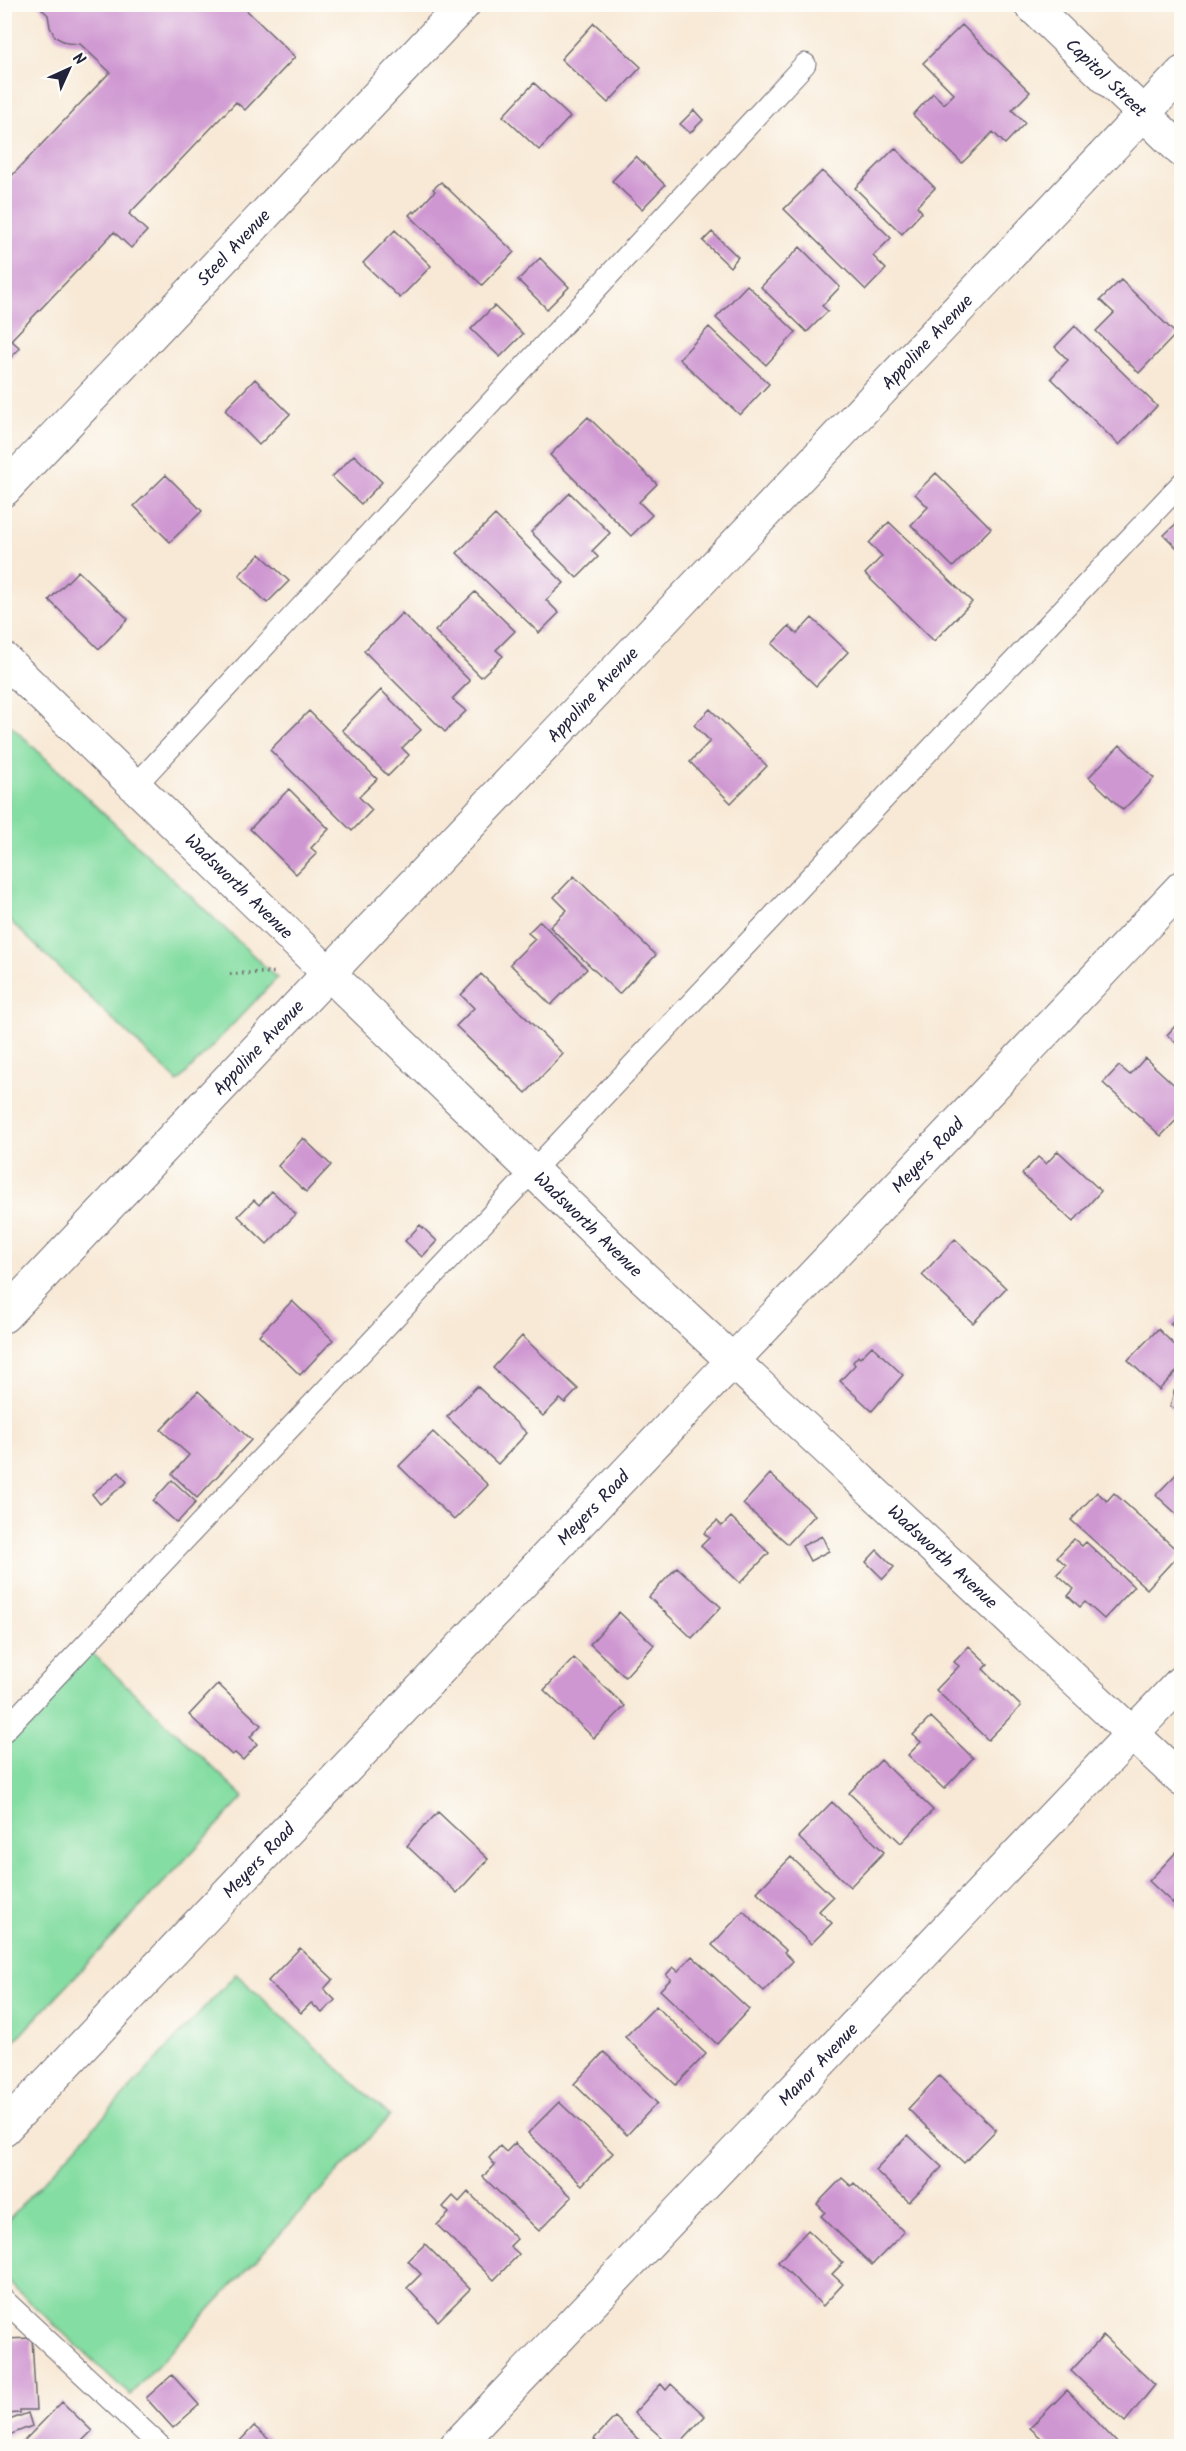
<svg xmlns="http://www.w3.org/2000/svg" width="1186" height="2451" font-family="Kalam,sans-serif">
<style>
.green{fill:#84dda2;stroke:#53806e;stroke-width:1.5}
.building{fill:#cf97d1}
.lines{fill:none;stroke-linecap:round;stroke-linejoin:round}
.lane-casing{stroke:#6d6871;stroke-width:23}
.street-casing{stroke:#6d6871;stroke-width:35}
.secondary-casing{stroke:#6d6871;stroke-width:35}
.path{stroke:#6d6871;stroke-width:4;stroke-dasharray:1.5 4.5;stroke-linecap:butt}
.lane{stroke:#fff;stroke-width:21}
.street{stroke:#fff;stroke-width:33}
.secondary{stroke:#fff;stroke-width:33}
.labels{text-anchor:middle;stroke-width:4.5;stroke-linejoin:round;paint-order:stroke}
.street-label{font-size:18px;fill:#22223b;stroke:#fdfcf7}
</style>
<rect width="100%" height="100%" fill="#fdfcf7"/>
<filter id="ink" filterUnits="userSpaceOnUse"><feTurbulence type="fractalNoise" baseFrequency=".0167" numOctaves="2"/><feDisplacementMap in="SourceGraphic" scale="12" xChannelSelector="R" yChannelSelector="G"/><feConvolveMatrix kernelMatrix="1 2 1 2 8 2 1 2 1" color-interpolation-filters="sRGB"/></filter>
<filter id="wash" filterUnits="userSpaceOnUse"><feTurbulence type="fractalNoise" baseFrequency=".008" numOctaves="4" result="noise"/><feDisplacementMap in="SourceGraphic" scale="24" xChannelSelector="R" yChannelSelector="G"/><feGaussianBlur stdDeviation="1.35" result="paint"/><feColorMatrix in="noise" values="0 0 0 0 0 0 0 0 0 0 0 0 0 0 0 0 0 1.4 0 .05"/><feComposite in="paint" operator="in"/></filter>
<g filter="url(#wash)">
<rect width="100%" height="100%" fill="#f8e9d6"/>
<path class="green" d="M 4,719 L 277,978 L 178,1082 L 5,916 Z
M 91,1652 L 244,1797 L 5,2051 L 5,1744 Z
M 236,1974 L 390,2116 L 130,2395 L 5,2279 L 5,2223 Z"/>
<g id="blocks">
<path class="building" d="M 37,4 L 240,4 L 295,57 L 245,110 L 236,102 L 129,214 L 147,231 L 131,248 L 114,232 L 11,340 L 20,348 L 4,364 L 4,184 L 110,72 L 80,44 L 67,43 L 55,37 L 50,27 L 48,15 Z
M 594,23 L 641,67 L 608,103 L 561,59 Z
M 962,25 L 1030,92 L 1012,110 L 1025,123 L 1005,144 L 993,132 L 962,163 L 913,115 L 933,93 L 944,104 L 954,94 L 923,63 Z
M 534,83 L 570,117 L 539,150 L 503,116 Z
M 694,110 L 703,120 L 690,133 L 680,124 Z
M 895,148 L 935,188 L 917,206 L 922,212 L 902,234 L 855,188 Z
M 636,156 L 665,185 L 642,209 L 612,181 Z
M 822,171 L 891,238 L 873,256 L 886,269 L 866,290 L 784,209 Z
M 441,182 L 514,252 L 482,285 L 409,215 L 413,211 L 415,213 L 435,191 L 433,189 Z
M 395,230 L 431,266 L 400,298 L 363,263 Z
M 712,232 L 738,257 L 730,267 L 703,241 Z
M 800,247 L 840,287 L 822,306 L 828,311 L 807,332 L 761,287 Z
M 540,258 L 569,287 L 547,309 L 518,280 Z
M 1121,280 L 1176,334 L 1139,373 L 1096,331 L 1114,313 L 1100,300 Z
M 747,285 L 796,332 L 766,365 L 716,318 Z
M 494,306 L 523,334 L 500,357 L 471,329 Z
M 1075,326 L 1157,406 L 1119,445 L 1051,378 L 1068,360 L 1055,347 Z
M 709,327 L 769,384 L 740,415 L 679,359 Z
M 255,379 L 290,414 L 259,445 L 225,410 Z
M 588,417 L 657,484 L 639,502 L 652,515 L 631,536 L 550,455 Z
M 354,455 L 382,482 L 361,504 L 332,477 Z
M 936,473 L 991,528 L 953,567 L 911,525 L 928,507 L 915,494 Z
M 166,475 L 202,511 L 170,542 L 134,506 Z
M 570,493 L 610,533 L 592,551 L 598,557 L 577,578 L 531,532 Z
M 495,515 L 564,583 L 546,600 L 559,613 L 539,633 L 457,553 Z
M 1182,518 L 1182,553 L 1164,535 Z
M 889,522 L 972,602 L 934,641 L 865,574 L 882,556 L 869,543 Z
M 260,554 L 289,581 L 267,603 L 239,575 Z
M 78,571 L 128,619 L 99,649 L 49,600 Z
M 475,592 L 515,631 L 496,650 L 503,656 L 481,677 L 435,631 Z
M 402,613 L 470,681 L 452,699 L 466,711 L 445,732 L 364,651 Z
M 812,618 L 848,652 L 816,686 L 772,644 L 789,626 L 797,634 Z
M 381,690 L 421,730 L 402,748 L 409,755 L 388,776 L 342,730 Z
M 710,709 L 767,766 L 731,803 L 690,762 L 710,741 L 694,725 Z
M 309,711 L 377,779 L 359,797 L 372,810 L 352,831 L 270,750 Z
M 1120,745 L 1154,778 L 1123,810 L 1089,777 Z
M 289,789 L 329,829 L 311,848 L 317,853 L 296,874 L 250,829 Z
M 574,876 L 656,955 L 619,994 L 550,927 L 567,910 L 554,897 Z
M 540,921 L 587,969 L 551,1005 L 510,964 L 535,939 L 528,933 Z
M 481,974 L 563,1054 L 526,1093 L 456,1026 L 474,1008 L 461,995 Z
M 1175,1026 L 1182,1032 L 1182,1048 L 1167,1035 Z
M 1145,1058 L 1182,1092 L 1182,1114 L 1161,1136 L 1103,1083 L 1119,1066 L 1130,1075 Z
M 303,1138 L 331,1165 L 306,1192 L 278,1166 Z
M 1058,1151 L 1101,1191 L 1073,1222 L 1022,1174 L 1038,1157 L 1046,1164 Z
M 272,1191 L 296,1214 L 267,1244 L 238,1216 L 254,1200 L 259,1205 Z
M 420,1225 L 437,1241 L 422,1257 L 405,1241 Z
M 955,1239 L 1006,1288 L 973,1323 L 922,1275 Z
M 292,1301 L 333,1340 L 300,1375 L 259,1335 Z
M 1182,1311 L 1182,1334 L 1170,1324 Z
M 1158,1329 L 1182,1352 L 1182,1366 L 1159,1390 L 1128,1360 Z
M 522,1336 L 578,1389 L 565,1403 L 560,1399 L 543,1416 L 493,1368 Z
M 872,1346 L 903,1375 L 872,1411 L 840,1381 L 855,1365 L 853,1362 L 858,1356 L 860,1358 Z
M 477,1386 L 527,1433 L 498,1464 L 447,1417 Z
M 198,1391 L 251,1440 L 197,1498 L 172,1474 L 189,1455 L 161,1430 Z
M 1174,1391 L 1182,1393 L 1182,1410 L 1170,1407 Z
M 433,1432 L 488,1485 L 454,1520 L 399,1466 Z
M 1182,1468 L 1182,1519 L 1156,1495 Z
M 119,1472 L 127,1482 L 100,1504 L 92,1494 Z
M 770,1474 L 815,1515 L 788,1544 L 743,1504 Z
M 172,1480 L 196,1502 L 177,1523 L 153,1501 Z
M 1097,1492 L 1107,1501 L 1114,1493 L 1180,1553 L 1147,1589 L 1071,1520 Z
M 731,1517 L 769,1553 L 740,1583 L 701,1546 L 709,1538 L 704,1533 L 717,1521 L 722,1526 Z
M 822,1536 L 829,1551 L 810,1561 L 802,1546 Z
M 1074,1539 L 1082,1546 L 1086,1542 L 1134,1587 L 1104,1619 L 1085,1602 L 1080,1607 L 1068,1596 L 1074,1589 L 1057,1574 L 1066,1565 L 1057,1557 Z
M 877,1550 L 894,1567 L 883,1579 L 866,1562 Z
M 677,1567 L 721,1607 L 692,1638 L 649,1597 Z
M 619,1612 L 654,1645 L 625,1677 L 590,1644 Z
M 969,1646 L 988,1664 L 983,1669 L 1021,1706 L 988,1740 L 936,1690 L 959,1666 L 954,1662 Z
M 574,1658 L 625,1706 L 594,1738 L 544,1690 Z
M 218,1684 L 261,1725 L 250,1737 L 257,1744 L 243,1760 L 235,1753 L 232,1755 L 189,1715 Z
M 931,1717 L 973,1758 L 944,1789 L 908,1755 L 921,1742 L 913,1735 Z
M 881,1760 L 933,1810 L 901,1843 L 849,1793 Z
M 832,1802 L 884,1852 L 850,1887 L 798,1837 Z
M 438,1812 L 488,1859 L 457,1893 L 407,1846 L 424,1825 L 425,1826 Z
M 1182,1846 L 1182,1907 L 1179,1909 L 1149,1881 Z
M 791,1857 L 833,1897 L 819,1911 L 832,1923 L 811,1944 L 757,1892 Z
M 743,1911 L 786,1950 L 784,1952 L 793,1961 L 764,1991 L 712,1945 Z
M 300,1948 L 333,1979 L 324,1989 L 335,2000 L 322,2013 L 311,2003 L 301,2013 L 268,1981 Z
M 692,1956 L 749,2009 L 717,2044 L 660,1990 L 671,1979 L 666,1975 L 673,1967 L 678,1971 Z
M 656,2006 L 706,2054 L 676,2085 L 625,2037 Z
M 604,2052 L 657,2103 L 627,2135 L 574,2084 Z
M 939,2076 L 996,2130 L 964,2163 L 908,2109 Z
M 559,2102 L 613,2153 L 582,2185 L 528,2133 Z
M 908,2135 L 942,2167 L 909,2202 L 875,2170 Z
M 515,2143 L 572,2197 L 539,2231 L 483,2177 L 495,2165 L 489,2158 L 500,2146 L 506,2152 Z
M 842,2178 L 851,2186 L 854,2183 L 904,2232 L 872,2265 L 821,2216 L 825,2212 L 817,2204 Z
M 468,2192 L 517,2239 L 510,2246 L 519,2254 L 494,2280 L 437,2225 L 449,2213 L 443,2207 L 453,2196 L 459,2202 Z
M 808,2230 L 843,2263 L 832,2274 L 843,2284 L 823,2306 L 778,2262 Z
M 425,2244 L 470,2289 L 438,2321 L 407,2288 L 421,2274 L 408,2261 Z
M 1103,2336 L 1155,2385 L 1125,2422 L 1071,2371 Z
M 32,2338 L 36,2410 L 20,2410 L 20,2413 L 4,2414 L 4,2339 Z
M 172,2375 L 199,2405 L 173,2428 L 146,2398 Z
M 661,2384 L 666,2390 L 671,2384 L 705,2416 L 677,2446 L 671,2446 L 634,2413 Z
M 1067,2390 L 1119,2445 L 1117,2446 L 1050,2446 L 1030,2428 Z
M 62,2402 L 92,2431 L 77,2446 L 19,2446 Z
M 28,2413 L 32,2426 L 4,2437 L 4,2422 Z
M 615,2417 L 645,2446 L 601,2446 L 594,2439 Z
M 254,2426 L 276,2446 L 235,2446 Z"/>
</g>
</g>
<g filter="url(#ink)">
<use href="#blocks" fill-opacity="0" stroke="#6d6871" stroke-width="1.5"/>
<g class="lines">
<defs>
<path id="lane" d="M 135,786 L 805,64
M 4,1731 L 1182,483
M 4,2300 L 160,2446"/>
<g id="street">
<path id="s1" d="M 1030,4 L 1182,151"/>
<path id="s2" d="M 4,490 L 464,4"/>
<path id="s3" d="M 4,659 L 630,1265 L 1182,1780"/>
<path id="s4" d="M 4,1316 L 1182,73"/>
<path id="s5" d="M 456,2446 L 1182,1681"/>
</g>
<g id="secondary">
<path id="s6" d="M 4,2129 L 1182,887"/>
</g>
</defs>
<use href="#lane" class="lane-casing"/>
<use href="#street" class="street-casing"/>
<use href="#secondary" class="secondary-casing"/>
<path class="path" d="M 230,974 L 275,972"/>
<use href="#lane" class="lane"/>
<use href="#street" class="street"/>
<use href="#secondary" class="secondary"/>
</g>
</g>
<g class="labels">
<g class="street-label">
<text dy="6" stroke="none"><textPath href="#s1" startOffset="106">Capitol Street</textPath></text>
<text dy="6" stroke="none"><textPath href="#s2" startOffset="334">Steel Avenue</textPath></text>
<text dy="6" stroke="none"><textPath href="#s4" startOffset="1342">Appoline Avenue</textPath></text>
<text dy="6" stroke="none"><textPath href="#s4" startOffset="856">Appoline Avenue</textPath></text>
<text dy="6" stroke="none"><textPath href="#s3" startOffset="327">Wadsworth Avenue</textPath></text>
<text dy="6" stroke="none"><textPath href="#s4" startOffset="370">Appoline Avenue</textPath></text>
<text dy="6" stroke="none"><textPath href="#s6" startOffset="1342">Meyers Road</textPath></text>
<text dy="6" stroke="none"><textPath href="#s3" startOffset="813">Wadsworth Avenue</textPath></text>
<text dy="6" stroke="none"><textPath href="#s6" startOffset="856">Meyers Road</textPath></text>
<text dy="6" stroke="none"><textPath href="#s3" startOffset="1299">Wadsworth Avenue</textPath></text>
<text dy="6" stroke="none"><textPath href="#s6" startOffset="370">Meyers Road</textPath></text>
<text dy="6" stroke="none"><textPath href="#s5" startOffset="526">Manor Avenue</textPath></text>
</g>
</g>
<rect width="1186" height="2451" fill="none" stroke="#fdfcf7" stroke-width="24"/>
<g transform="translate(69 69) rotate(45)" stroke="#fdfcf7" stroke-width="4.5" paint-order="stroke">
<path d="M0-4.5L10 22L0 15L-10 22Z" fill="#22223b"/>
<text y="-9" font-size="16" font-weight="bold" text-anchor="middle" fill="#22223b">N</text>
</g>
</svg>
